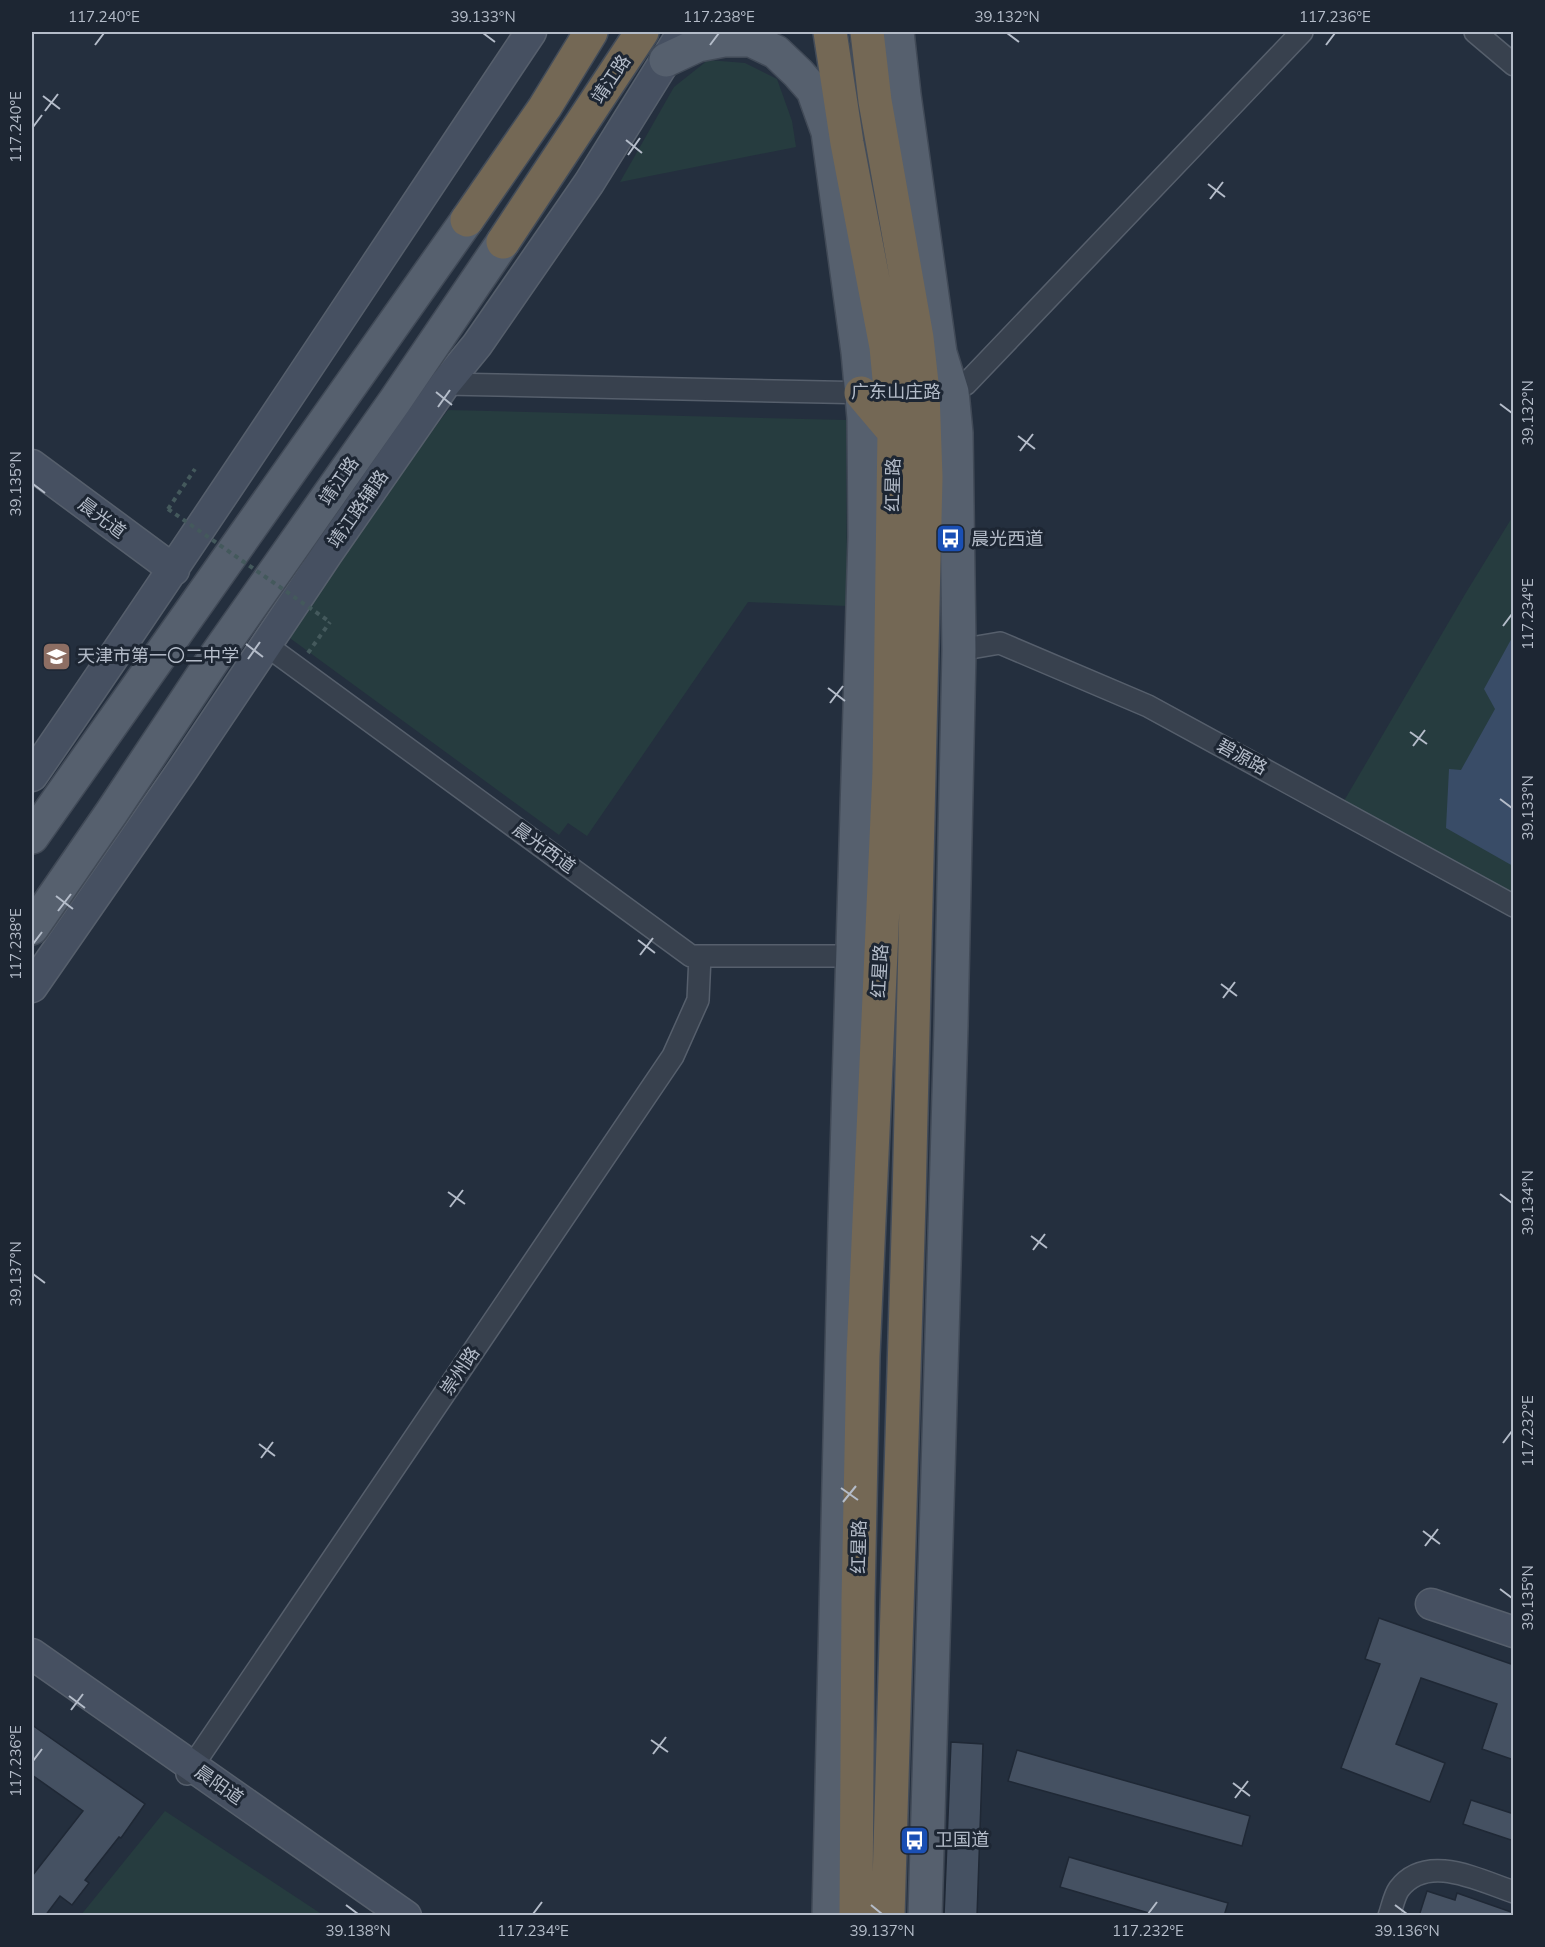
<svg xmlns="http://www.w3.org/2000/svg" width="1545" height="1947" font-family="Mulish,'Noto Sans SC',sans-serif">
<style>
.green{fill:#263c3f}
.water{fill:#394c67}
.building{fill:#455162;stroke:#1f2835;stroke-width:1.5}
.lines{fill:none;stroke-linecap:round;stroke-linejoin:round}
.street-casing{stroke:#565f6c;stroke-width:24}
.secondary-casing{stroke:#565f6c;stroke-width:33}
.primary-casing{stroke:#414a57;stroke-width:36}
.highway-casing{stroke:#434c59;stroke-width:36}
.path{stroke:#44595c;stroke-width:4;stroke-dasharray:4.5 4.5;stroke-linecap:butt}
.street{stroke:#38414e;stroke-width:21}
.secondary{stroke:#465061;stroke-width:30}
.primary{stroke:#56606e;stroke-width:33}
.highway{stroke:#746855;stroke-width:33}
.path-bridge{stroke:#44595c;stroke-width:4;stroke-dasharray:4.5 4.5;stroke-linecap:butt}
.ticks{fill:none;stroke:#b4bcc9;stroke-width:2}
.labels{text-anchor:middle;stroke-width:6;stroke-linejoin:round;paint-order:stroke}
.street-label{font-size:18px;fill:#b4bcc9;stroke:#1d2633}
.poi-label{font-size:18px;fill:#b4bcc9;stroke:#1d2633;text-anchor:start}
.neatline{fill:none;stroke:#b4bcc9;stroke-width:2}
.ticks-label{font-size:15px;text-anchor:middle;fill:#b4bcc9}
</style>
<rect width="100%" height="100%" fill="#242f3e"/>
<path class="green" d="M 708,60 L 745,63 L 777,79 L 792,121 L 796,147 L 620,182 L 674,87 Z
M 448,410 L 846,420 L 847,606 L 748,602 L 587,836 L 568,823 L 559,835 L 287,636 L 371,512 Z
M 1513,516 L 1513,900 L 1341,806 L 1467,591 Z
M 165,1811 L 323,1915 L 81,1915 Z"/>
<path class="water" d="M 1513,636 L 1514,866 L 1513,866 L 1446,828 L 1449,769 L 1461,770 L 1495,709 L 1484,689 Z"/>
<path class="building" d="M 1379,1618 L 1514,1665 L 1514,1760 L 1482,1749 L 1497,1704 L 1421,1678 L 1396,1744 L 1445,1763 L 1430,1802 L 1341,1768 L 1380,1664 L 1365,1659 Z
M 32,1725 L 145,1804 L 121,1838 L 119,1837 L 85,1880 L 89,1883 L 72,1905 L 60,1896 L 45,1916 L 32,1916 L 32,1876 L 83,1811 L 32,1775 Z
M 951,1742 L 983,1744 L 977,1916 L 944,1916 Z
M 1017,1750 L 1250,1816 L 1242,1846 L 1008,1781 Z
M 1471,1800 L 1514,1814 L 1514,1841 L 1463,1824 Z
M 1069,1857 L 1228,1903 L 1224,1916 L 1159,1916 L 1060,1887 Z
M 1427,1891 L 1455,1900 L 1457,1893 L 1514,1913 L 1514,1916 L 1419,1916 Z"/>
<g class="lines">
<defs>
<path id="street" d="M 1475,32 L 1514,65
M 445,384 L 873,393
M 940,392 L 952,392 L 966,384 L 1302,32
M 266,645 L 691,956 L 852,956
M 959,650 L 1000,643 L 1148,706 L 1514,906
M 187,1774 L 673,1056 L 698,1000 L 700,956
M 1389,1916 C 1392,1908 1394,1896 1399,1889 C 1427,1852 1480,1881 1514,1892"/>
<path id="secondary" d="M 32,465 L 174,570
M 32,776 C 202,530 365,280 531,32
M 32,987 L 183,769 L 327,554 L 445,384 L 477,345 L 589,183 L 683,32
M 1431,1604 L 1514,1632
M 32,1654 L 406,1916"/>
<path id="primary" d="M 897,32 L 904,95 L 940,353 L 952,392 L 956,433 L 959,650 L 951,1026 L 925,1916
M 666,60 L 698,45 L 724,40 L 751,40 L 776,52 L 798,73 L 813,90 L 828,132 L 858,352 L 864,418 L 865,537 L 845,1223 L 829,1916
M 32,837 L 467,220
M 32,928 L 112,812 L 215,657 L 395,401 L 503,242"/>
<path id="highway" d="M 830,32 L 847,143 L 886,347 L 894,432 L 889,772 L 863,1356 L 858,1600 L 856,1916
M 867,32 L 875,101 L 917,338 L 923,392 L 926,477 L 909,1200 L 888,1916
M 467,220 L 545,107 L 591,32
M 503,242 L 642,32
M 861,393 L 894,432"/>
</defs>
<use href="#street" class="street-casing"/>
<use href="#secondary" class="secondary-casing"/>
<use href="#primary" class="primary-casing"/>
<use href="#highway" class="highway-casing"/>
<path class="path" d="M 168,509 L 195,469
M 308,653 L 330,622"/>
<use href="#street" class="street"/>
<use href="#secondary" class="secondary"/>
<use href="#primary" class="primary"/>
<use href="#highway" class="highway"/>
<path class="path-bridge" d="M 168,509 L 330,622"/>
</g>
<path class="ticks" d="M 483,33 L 495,42M 1007,33 L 1019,42M 95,45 L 104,33M 710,45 L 719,33M 1326,45 L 1335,33M 43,96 L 60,109M 45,111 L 58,94M 33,127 L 42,115M 626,140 L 642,153M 628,155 L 640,138M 1208,184 L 1225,197M 1210,199 L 1223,182M 436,392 L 452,405M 1500,404 L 1512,413M 438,407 L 450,390M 1018,436 L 1035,449M 1020,451 L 1033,434M 33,484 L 45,493M 1503,626 L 1512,614M 246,644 L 263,657M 248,659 L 260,642M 828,688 L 845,701M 830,703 L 843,686M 1410,732 L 1427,744M 1413,746 L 1425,730M 1500,799 L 1512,808M 56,896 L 73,909M 58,911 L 71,894M 638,940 L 655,953M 33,944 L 42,932M 640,955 L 653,938M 1221,984 L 1237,996M 1223,998 L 1235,982M 448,1192 L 465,1204M 1500,1194 L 1512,1203M 450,1207 L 463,1190M 1031,1236 L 1047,1248M 1033,1250 L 1045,1234M 33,1274 L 45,1283M 1503,1443 L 1512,1431M 259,1444 L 275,1456M 261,1458 L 273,1442M 841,1488 L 858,1500M 843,1502 L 856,1486M 1423,1531 L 1440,1544M 1425,1546 L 1438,1529M 1500,1589 L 1512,1598M 69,1696 L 85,1708M 71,1710 L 83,1694M 651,1740 L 668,1752M 653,1754 L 666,1737M 33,1761 L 42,1749M 1233,1783 L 1250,1796M 1235,1798 L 1248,1781M 346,1905 L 358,1914M 871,1905 L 882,1914M 1395,1905 L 1407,1914M 533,1914 L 542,1902M 1148,1914 L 1157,1902"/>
<defs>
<symbol id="bus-square" viewBox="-11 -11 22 22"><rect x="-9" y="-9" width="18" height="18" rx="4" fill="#1a4fb4" stroke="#1d2633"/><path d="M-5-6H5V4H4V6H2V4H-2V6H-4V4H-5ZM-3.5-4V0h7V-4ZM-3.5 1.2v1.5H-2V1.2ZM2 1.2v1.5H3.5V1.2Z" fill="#fff"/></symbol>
<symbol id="school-square" viewBox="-11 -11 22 22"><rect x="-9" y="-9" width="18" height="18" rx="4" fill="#8d6e63" stroke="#1d2633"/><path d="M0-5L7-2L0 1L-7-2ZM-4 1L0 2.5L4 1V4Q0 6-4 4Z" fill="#fff"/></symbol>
</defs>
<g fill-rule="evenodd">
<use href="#bus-square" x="934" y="522" width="33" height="33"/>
<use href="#school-square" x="40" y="640" width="33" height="33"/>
<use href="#bus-square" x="898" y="1824" width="33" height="33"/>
</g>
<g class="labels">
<g class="street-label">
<text transform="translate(611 79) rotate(-56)" y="6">靖江路</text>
<text x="896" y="398">广东山庄路</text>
<text transform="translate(339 481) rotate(-55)" y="6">靖江路</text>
<text transform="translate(893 485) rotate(-89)" y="6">红星路</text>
<text transform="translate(358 509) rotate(-55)" y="6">靖江路辅路</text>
<text transform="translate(102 518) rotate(37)" y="6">晨光道</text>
<text transform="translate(1242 757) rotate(29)" y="6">碧源路</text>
<text transform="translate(544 848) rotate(36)" y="6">晨光西道</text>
<text transform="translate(880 971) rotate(-87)" y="6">红星路</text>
<text transform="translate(460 1371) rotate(-56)" y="6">崇州路</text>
<text transform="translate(859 1547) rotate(-89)" y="6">红星路</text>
<text transform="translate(219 1785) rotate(35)" y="6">晨阳道</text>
</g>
<g class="poi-label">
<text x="971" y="545">晨光西道</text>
<text x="77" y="662">天津市第一〇二中学</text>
<text x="935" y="1846">卫国道</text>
</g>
</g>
<rect width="1545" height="1947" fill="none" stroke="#1d2633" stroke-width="66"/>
<rect x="33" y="33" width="1479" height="1881" class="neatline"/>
<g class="ticks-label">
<text x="104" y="22">117.240°E</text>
<text x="483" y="22">39.133°N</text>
<text x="719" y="22">117.238°E</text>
<text x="1007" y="22">39.132°N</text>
<text x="1335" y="22">117.236°E</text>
<text transform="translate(16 127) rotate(-90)" y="5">117.240°E</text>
<text transform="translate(1528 413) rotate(-90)" y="5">39.132°N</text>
<text transform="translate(16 484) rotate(-90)" y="5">39.135°N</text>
<text transform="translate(1528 614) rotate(-90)" y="5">117.234°E</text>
<text transform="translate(1528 808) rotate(-90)" y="5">39.133°N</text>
<text transform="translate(16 944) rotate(-90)" y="5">117.238°E</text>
<text transform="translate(1528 1203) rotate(-90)" y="5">39.134°N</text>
<text transform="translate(16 1274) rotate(-90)" y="5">39.137°N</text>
<text transform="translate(1528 1431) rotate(-90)" y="5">117.232°E</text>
<text transform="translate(1528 1598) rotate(-90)" y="5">39.135°N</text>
<text transform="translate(16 1761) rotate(-90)" y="5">117.236°E</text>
<text x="358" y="1936">39.138°N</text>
<text x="533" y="1936">117.234°E</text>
<text x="882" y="1936">39.137°N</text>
<text x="1148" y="1936">117.232°E</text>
<text x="1407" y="1936">39.136°N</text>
</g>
</svg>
